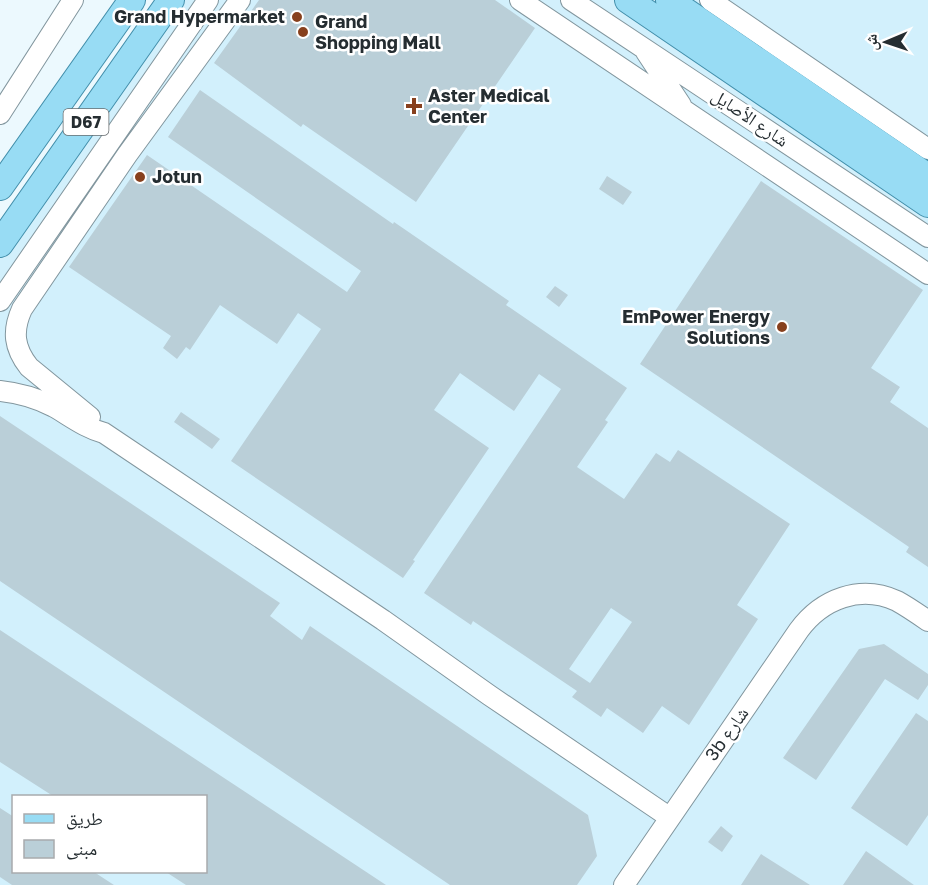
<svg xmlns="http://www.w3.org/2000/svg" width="928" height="885" font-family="'Golos Text','Noto Naskh Arabic',sans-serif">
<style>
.built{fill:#d2f0fc;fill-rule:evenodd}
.building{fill:#bacfd8;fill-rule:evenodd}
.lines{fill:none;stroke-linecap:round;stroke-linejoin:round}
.minor-casing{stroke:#82969e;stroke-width:22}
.major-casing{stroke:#438fab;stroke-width:28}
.minor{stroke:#fff;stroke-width:20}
.major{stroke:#98dcf4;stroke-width:26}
.poi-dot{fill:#87401d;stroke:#fff;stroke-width:2}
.labels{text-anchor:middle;stroke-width:5;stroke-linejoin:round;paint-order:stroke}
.shield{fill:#fff;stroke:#666c6f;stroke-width:1.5}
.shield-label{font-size:16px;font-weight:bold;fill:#252d31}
.poi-label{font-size:18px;font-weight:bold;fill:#252d31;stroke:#fff;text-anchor:start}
.street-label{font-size:18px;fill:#252d31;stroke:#fff}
</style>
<rect width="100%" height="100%" fill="#ecf9fe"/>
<path class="built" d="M 155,0 L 928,0 L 928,885 L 0,885 L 0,227 ZM 14,796 L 206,796 L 206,872 L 14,872 Z"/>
<path class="building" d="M 259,0 L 495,0 L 535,28 L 416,202 L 303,124 L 301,127 L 214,63 Z
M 200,90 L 393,224 L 394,222 L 509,301 L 506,305 L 627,388 L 605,420 L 608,422 L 577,467 L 624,499 L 656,453 L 670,462 L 678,450 L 790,524 L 737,605 L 758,619 L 689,725 L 662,706 L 643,733 L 607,708 L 601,717 L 572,697 L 577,691 L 473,621 L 471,625 L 424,593 L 561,389 L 539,374 L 514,411 L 460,373 L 434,410 L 489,448 L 413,560 L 415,561 L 403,578 L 231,461 L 321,329 L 298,313 L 277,344 L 220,305 L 190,350 L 186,347 L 177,359 L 163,348 L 171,336 L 69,267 L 147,155 L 347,292 L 361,271 L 168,137 ZM 611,608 L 632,622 L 590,683 L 569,669 Z
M 607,176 L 632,192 L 623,205 L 599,189 Z
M 761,181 L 923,290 L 871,368 L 900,387 L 890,402 L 928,428 L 928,567 L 906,552 L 909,547 L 640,364 Z
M 555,286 L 568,295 L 559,307 L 546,297 Z
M 181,412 L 220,439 L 212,449 L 174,422 Z
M 0,416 L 280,603 L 270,616 L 302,640 L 310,626 L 588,815 L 597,856 L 577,885 L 450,885 L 0,581 Z
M 0,630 L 386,885 L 186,885 L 166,872 L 206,872 L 206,796 L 53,796 L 0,762 Z
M 884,644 L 928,674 L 928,685 L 918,700 L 885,679 L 816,780 L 783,758 L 859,649 Z
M 916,713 L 928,721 L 928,815 L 907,846 L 851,808 Z
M 0,808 L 14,817 L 14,872 L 94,872 L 114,885 L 12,885 L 0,877 Z
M 721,826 L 733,836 L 722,852 L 708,842 Z
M 866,851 L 914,885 L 843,885 Z
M 761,854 L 810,885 L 741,885 Z"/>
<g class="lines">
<defs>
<path id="minor" d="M 520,0 L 928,274
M 571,0 L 928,237
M 710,0 L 928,149
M 646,52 L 681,105
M 0,114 L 73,0
M 0,301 L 208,0
M 0,391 C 19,393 37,398 54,407 C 70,416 85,428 104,433 L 383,620 L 489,695 L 669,817
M 90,417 L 29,367 C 14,348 12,331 22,309 L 127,155 L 240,0
M 624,885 L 799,630 C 822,599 860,584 897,601 C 908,607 918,614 928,621"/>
<path id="major" d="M 628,0 L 928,204
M 669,0 L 928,177
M 0,187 L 132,0
M 0,244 L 171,0"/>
</defs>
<use href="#minor" class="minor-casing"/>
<use href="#major" class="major-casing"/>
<use href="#minor" class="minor"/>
<use href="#major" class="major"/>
</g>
<g class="poi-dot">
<circle cx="297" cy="17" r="6"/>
<circle cx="303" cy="32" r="6"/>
<path d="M411 97h6v6h6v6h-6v6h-6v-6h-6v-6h6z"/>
<circle cx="140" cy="177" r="6"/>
<circle cx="782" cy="327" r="6"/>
</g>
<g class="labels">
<rect class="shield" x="63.5" y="109" width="45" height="26" rx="4.5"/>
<g class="shield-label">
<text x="86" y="128">D67</text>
</g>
<g class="poi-label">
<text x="285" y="23" text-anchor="end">Grand Hypermarket</text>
<text x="315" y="28">Grand<tspan x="315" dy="21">Shopping Mall</tspan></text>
<text x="428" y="102">Aster Medical<tspan x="428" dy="21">Center</tspan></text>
<text x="152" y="183">Jotun</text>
<text x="770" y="323" text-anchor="end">EmPower Energy<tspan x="770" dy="21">Solutions</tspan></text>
</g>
<g class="street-label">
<text transform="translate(750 118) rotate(34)" y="6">شارع الأصايل</text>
<text transform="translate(727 734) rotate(-55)" y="6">3b شارع</text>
</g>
</g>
<rect x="12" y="795" width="195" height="78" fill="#ffffff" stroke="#a8abad" stroke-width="1.5"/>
<rect x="24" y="814" width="30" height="9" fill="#98dcf4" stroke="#a8abad" stroke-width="1.5"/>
<text x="66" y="825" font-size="18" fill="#252d31">طريق</text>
<rect x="24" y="840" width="30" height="18" fill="#bacfd8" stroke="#a8abad" stroke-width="1.5"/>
<text x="66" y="855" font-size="18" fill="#252d31">مبنى</text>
<g transform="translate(886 42) rotate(268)" stroke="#ffffff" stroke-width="4.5" paint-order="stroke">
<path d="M0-4.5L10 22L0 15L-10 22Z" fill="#252d31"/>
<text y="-9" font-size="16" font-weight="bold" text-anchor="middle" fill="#252d31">ش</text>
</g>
</svg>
